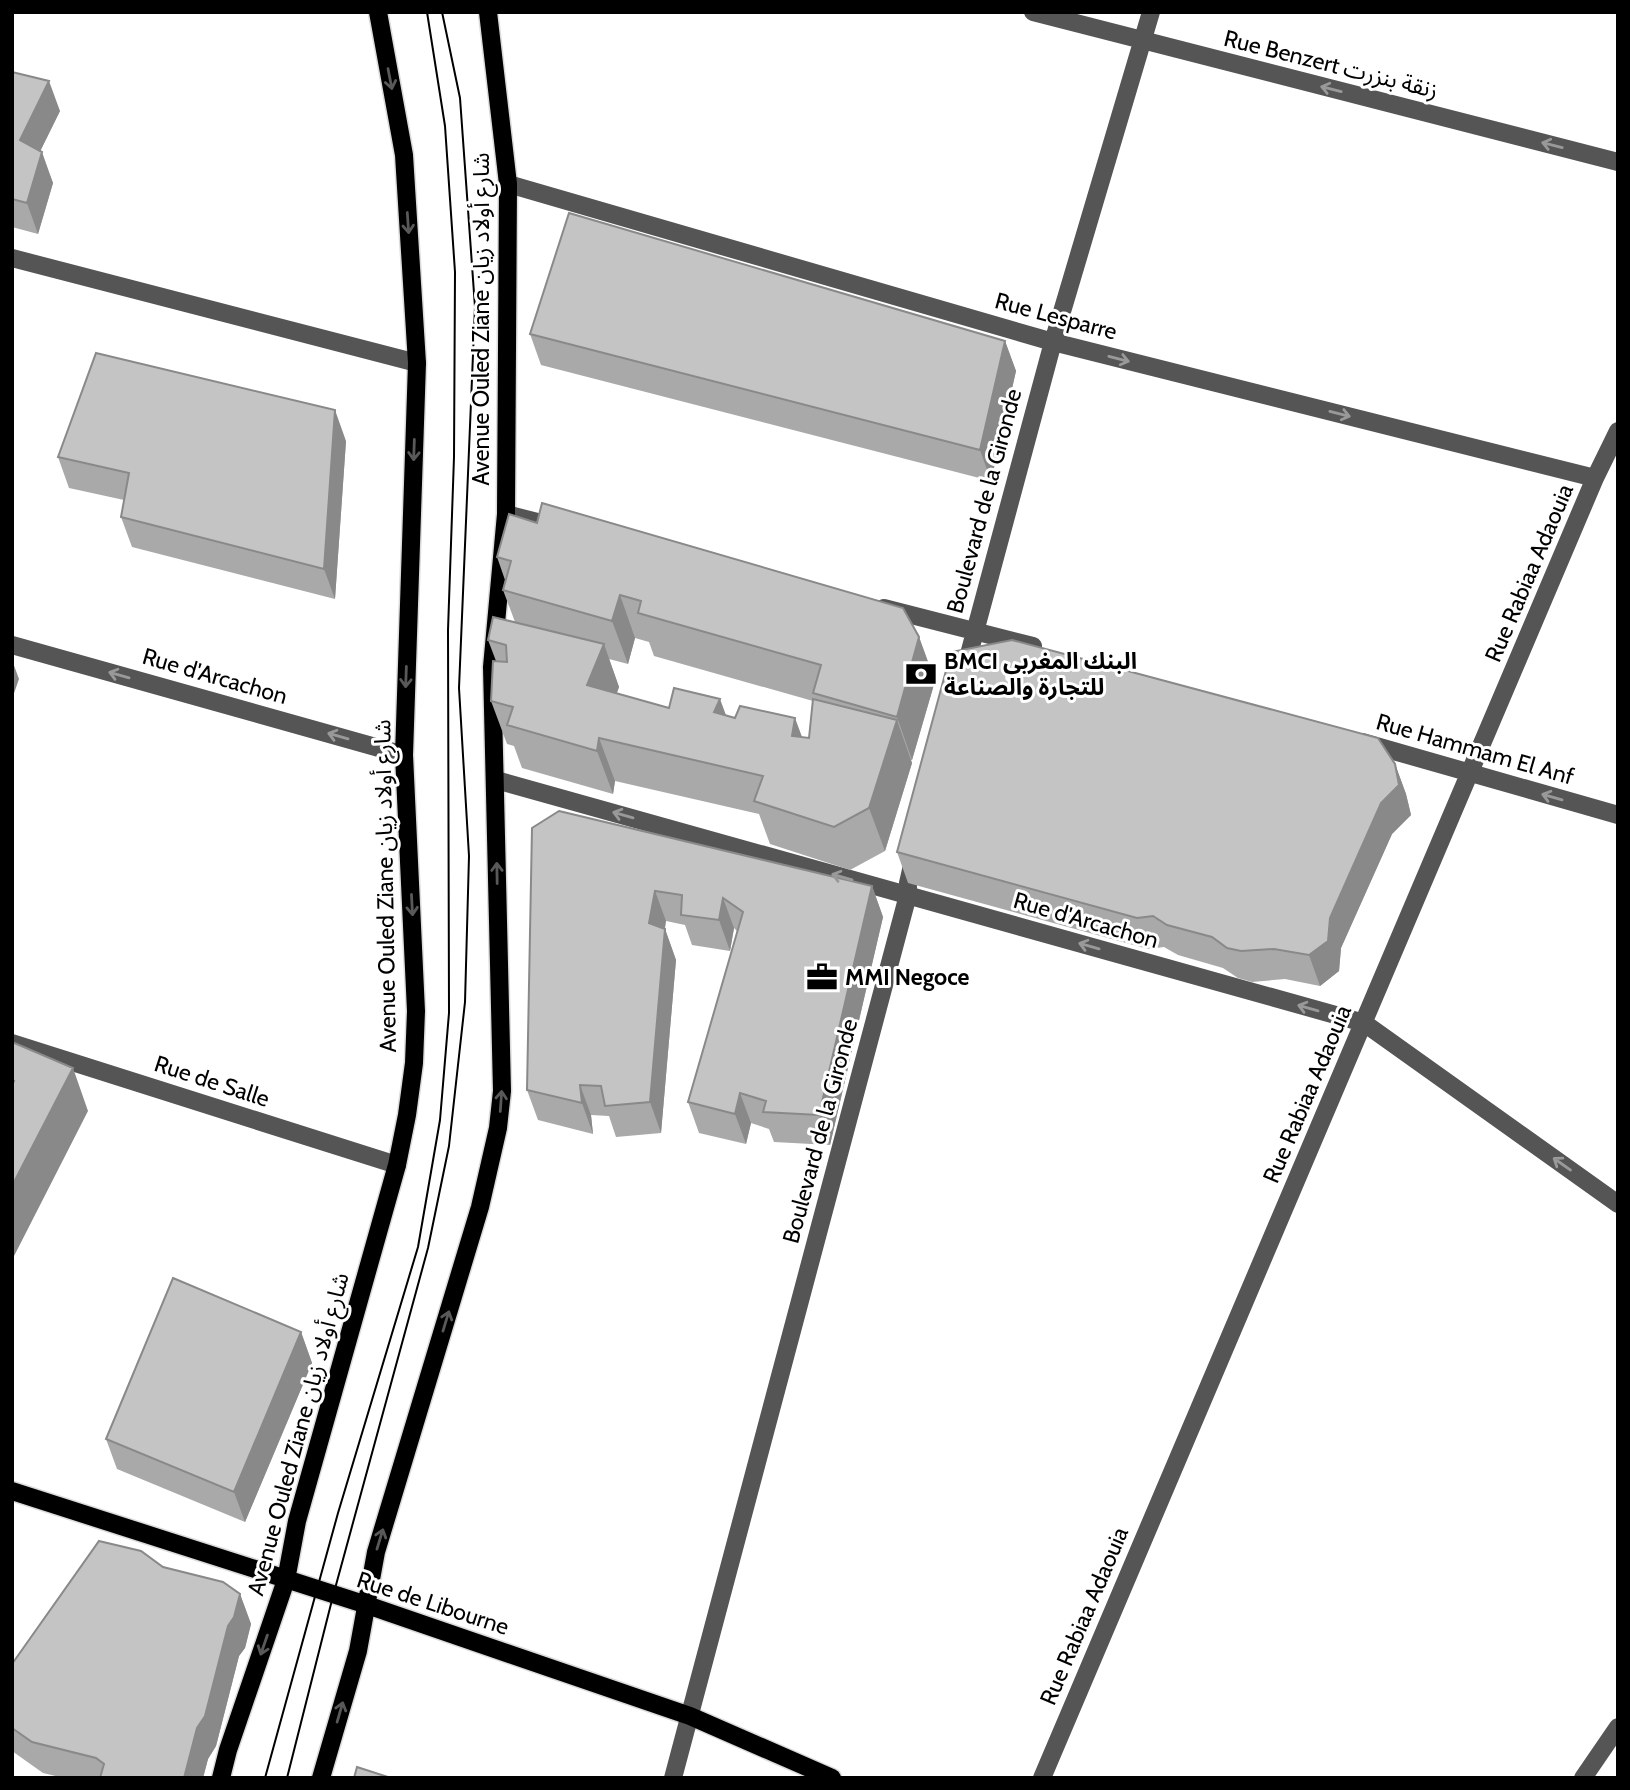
<svg xmlns="http://www.w3.org/2000/svg" width="1630" height="1790" font-family="Cabin,'Noto Sans Arabic',sans-serif">
<style>
.lines{fill:none;stroke-linecap:round;stroke-linejoin:round}
.major-casing{stroke:#dbdbdb;stroke-width:21}
.minor{stroke:#555;stroke-width:18}
.major{stroke:#000;stroke-width:18}
.tram{stroke:#000;stroke-width:2}
.wall{fill:#a9a9a9;fill-rule:evenodd}
.shaded-wall{fill:#898989}
.building{fill:#c4c4c4;stroke:#898989;stroke-width:2}
.oneway{stroke:#595959}
.oneway2{stroke:#999}
.labels{text-anchor:middle;stroke-width:6;stroke-linejoin:round;paint-order:stroke}
.street-label{font-size:23px;fill:#000;stroke:#fff}
.poi-label{font-size:23px;font-weight:bold;fill:#000;stroke:#fff;text-anchor:start}
</style>
<rect width="100%" height="100%" fill="#fff"/>
<g class="lines">
<defs>
<path id="major" d="M 12,1491 L 367,1605 L 690,1716 L 832,1778
M 221,1778 L 228,1750 L 286,1580 L 297,1521 L 397,1165 L 407,1115 L 414,1063 L 416,1011 L 404,755 L 417,363 L 404,155 L 378,12
M 321,1778 L 358,1651 L 376,1552 L 480,1207 L 498,1128 L 502,1091 L 492,667 L 506,514 L 508,184 L 488,12"/>
</defs>
<use href="#major" class="major-casing"/>
<path class="minor" d="M 1033,12 L 1618,162
M 508,184 L 1053,342 L 1595,478
M 12,258 L 417,363
M 506,514 L 561,528
M 884,608 L 1033,646
M 12,645 L 404,755
M 965,669 L 1053,342 L 1151,12
M 1362,742 L 1618,815
M 496,780 L 1364,1023 L 1618,1204
M 12,1043 L 397,1165
M 673,1778 L 908,895 L 908,883 L 913,861
M 1042,1778 L 1595,478 L 1618,431
M 1583,1778 L 1618,1727"/>
<use href="#major" class="major"/>
<path class="tram" d="M 265,1778 L 338,1513 L 418,1247 L 440,1120 L 449,1013 L 448,630 L 454,457 L 455,272 L 445,126 L 427,12
M 287,1778 L 333,1596 L 428,1248 L 449,1146 L 465,1002 L 469,856 L 459,688 L 475,307 L 460,98 L 442,12"/>
</g>
<path class="wall" d="M 12,72 L 60,111 L 40,151 L 53,183 L 38,234 L 12,227 Z
M 530,334 L 1005,341 L 1016,371 L 991,481 L 541,365 Z
M 346,441 L 335,599 L 132,547 L 121,517 L 124,500 L 69,488 L 58,457 Z
M 497,557 L 919,637 L 935,681 L 912,760 L 911,760 L 912,763 L 885,851 L 850,870 L 770,844 L 759,814 L 615,781 L 613,794 L 522,768 L 514,746 L 507,744 L 491,701 L 496,661 L 488,640 L 515,622 L 503,590 L 505,580 ZM 635,638 L 649,642 L 654,656 L 813,701 L 809,738 L 802,737 L 726,716 L 669,708 L 617,693 L 619,687 L 609,659 L 628,664 Z
M 1395,764 L 1406,794 L 1411,815 L 1392,834 L 1341,948 L 1339,971 L 1320,986 L 1285,979 L 1252,982 L 1238,978 L 1223,968 L 1178,955 L 1164,947 L 1148,949 L 908,883 L 897,852 Z
M 532,828 L 872,886 L 883,917 L 830,1145 L 774,1142 L 769,1129 L 751,1123 L 746,1144 L 699,1133 L 688,1102 L 737,931 L 734,928 L 730,951 L 692,945 L 685,925 L 666,921 L 665,929 L 676,960 L 661,1133 L 616,1137 L 609,1116 L 591,1115 L 593,1134 L 538,1120 L 527,1090 Z
M 301,1332 L 312,1363 L 245,1522 L 117,1469 L 106,1439 Z
M 163,1567 L 240,1594 L 251,1624 L 245,1648 L 239,1656 L 216,1746 L 208,1759 L 203,1778 L 64,1778 L 43,1773 L 12,1751 L 12,1664 Z"/>
<path class="shaded-wall" d="M 49,81 L 60,111 L 31,170 L 20,140 Z
M 42,152 L 53,183 L 38,234 L 27,203 Z
M 1005,341 L 1016,371 L 991,481 L 980,450 Z
M 335,410 L 346,441 L 335,599 L 324,569 Z
M 620,595 L 635,638 L 628,664 L 612,621 Z
M 919,637 L 935,681 L 912,760 L 897,717 Z
M 604,644 L 619,687 L 603,728 L 587,685 Z
M 12,660 L 19,679 L 12,699 Z
M 720,699 L 736,742 L 714,712 Z
M 795,718 L 811,761 L 792,736 Z
M 897,720 L 912,763 L 885,851 L 869,808 Z
M 599,738 L 615,781 L 613,794 L 597,751 Z
M 1395,764 L 1406,794 L 1411,815 L 1392,834 L 1341,948 L 1339,971 L 1320,986 L 1309,955 L 1330,918 L 1381,803 Z
M 872,886 L 883,917 L 830,1145 L 819,1115 Z
M 655,891 L 666,921 L 660,953 L 649,923 Z
M 723,898 L 734,928 L 730,951 L 719,920 Z
M 665,929 L 676,960 L 661,1133 L 650,1102 Z
M 73,1068 L 88,1111 L 12,1260 L 12,1186 Z
M 580,1085 L 591,1115 L 593,1134 L 582,1103 Z
M 740,1093 L 751,1123 L 746,1144 L 735,1114 Z
M 301,1332 L 312,1363 L 245,1522 L 234,1492 Z
M 240,1594 L 251,1624 L 245,1648 L 239,1656 L 216,1746 L 208,1759 L 203,1778 L 184,1778 L 197,1728 L 228,1626 Z"/>
<path class="building" d="M 12,72 L 49,81 L 20,140 L 42,152 L 27,203 L 12,199 Z
M 569,213 L 1005,341 L 980,450 L 530,334 Z
M 96,353 L 335,410 L 324,569 L 121,517 L 129,473 L 58,457 Z
M 542,503 L 903,608 L 919,637 L 897,717 L 813,693 L 821,665 L 638,613 L 641,601 L 620,595 L 612,621 L 503,590 L 511,561 L 497,557 L 509,514 L 537,523 Z
M 493,617 L 604,644 L 587,685 L 669,708 L 674,688 L 720,699 L 714,712 L 735,718 L 740,706 L 795,718 L 792,736 L 809,738 L 813,699 L 897,720 L 869,808 L 834,827 L 754,801 L 763,776 L 599,738 L 597,751 L 507,725 L 513,707 L 491,701 L 493,661 L 507,662 L 506,645 L 488,640 Z
M 1012,640 L 1378,738 L 1395,764 L 1399,785 L 1381,803 L 1330,918 L 1328,941 L 1309,955 L 1274,949 L 1241,951 L 1227,948 L 1212,937 L 1167,925 L 1153,916 L 1137,918 L 897,852 L 951,652 Z
M 559,811 L 872,886 L 819,1115 L 763,1112 L 766,1101 L 740,1093 L 735,1114 L 688,1102 L 743,912 L 723,898 L 719,920 L 681,915 L 682,895 L 655,891 L 649,923 L 665,929 L 650,1102 L 605,1106 L 601,1086 L 580,1085 L 582,1103 L 527,1090 L 532,828 Z
M 12,1042 L 73,1068 L 12,1186 L 12,1085 L 14,1081 L 12,1080 Z
M 173,1278 L 301,1332 L 234,1492 L 106,1439 Z
M 99,1541 L 141,1551 L 163,1567 L 223,1582 L 240,1594 L 234,1617 L 228,1626 L 205,1716 L 197,1728 L 184,1778 L 100,1778 L 104,1764 L 96,1758 L 32,1742 L 12,1728 L 12,1664 Z
M 357,1767 L 391,1778 L 354,1778 Z"/>
<defs><path id="oneway-shaft" d="M-6 0H5M1.5-3L5.5 0L1.5 3" fill="none" stroke-width="1.6" stroke-linecap="round" stroke-linejoin="round" transform="scale(1.75)"/></defs>
<g class="oneway">
<use href="#oneway-shaft" transform="translate(390 79) rotate(79)"/>
<use href="#oneway-shaft" transform="translate(408 223) rotate(86)"/>
<use href="#oneway-shaft" transform="translate(414 450) rotate(92)"/>
<use href="#oneway-shaft" transform="translate(406 677) rotate(92)"/>
<use href="#oneway-shaft" transform="translate(497 873) rotate(-91)"/>
<use href="#oneway-shaft" transform="translate(412 905) rotate(87)"/>
<use href="#oneway-shaft" transform="translate(501 1101) rotate(-86)"/>
<use href="#oneway-shaft" transform="translate(446 1321) rotate(-73)"/>
<use href="#oneway-shaft" transform="translate(380 1539) rotate(-73)"/>
<use href="#oneway-shaft" transform="translate(264 1645) rotate(109)"/>
<use href="#oneway-shaft" transform="translate(340 1712) rotate(-74)"/>
</g>
<g class="oneway2">
<use href="#oneway-shaft" transform="translate(1331 89) rotate(-166)"/>
<use href="#oneway-shaft" transform="translate(1552 145) rotate(-166)"/>
<use href="#oneway-shaft" transform="translate(1119 359) rotate(14)"/>
<use href="#oneway-shaft" transform="translate(1340 414) rotate(14)"/>
<use href="#oneway-shaft" transform="translate(119 675) rotate(-164)"/>
<use href="#oneway-shaft" transform="translate(338 736) rotate(-164)"/>
<use href="#oneway-shaft" transform="translate(1552 797) rotate(-164)"/>
<use href="#oneway-shaft" transform="translate(623 815) rotate(-164)"/>
<use href="#oneway-shaft" transform="translate(842 877) rotate(-164)"/>
<use href="#oneway-shaft" transform="translate(1089 946) rotate(-164)"/>
<use href="#oneway-shaft" transform="translate(1308 1008) rotate(-164)"/>
<use href="#oneway-shaft" transform="translate(1562 1164) rotate(-145)"/>
</g>
<defs>
<symbol id="bank-bare" viewBox="-9 -9 18 18"><path d="M-6-4H6V4H-6ZM0-2.3a2.3 2.3 0 1 0 0 4.6a2.3 2.3 0 1 0 0-4.6Z" fill="#000" stroke="#fff" stroke-width="2.5" paint-order="stroke"/></symbol>
<symbol id="office-bare" viewBox="-9 -9 18 18"><path d="M-6-3h4V-5.5h4V-3h4V5H-6ZM-1-4.5V-3h2v-1.5ZM-6 0V1H6V0Z" fill="#000" stroke="#fff" stroke-width="2.5" paint-order="stroke"/></symbol>
</defs>
<g fill-rule="evenodd">
<use href="#bank-bare" x="899" y="652" width="44" height="44"/>
<use href="#office-bare" x="800" y="955" width="44" height="44"/>
</g>
<g class="labels">
<g class="street-label">
<text transform="translate(1331 64) rotate(14)" y="8">Rue Benzert زنقة بنزرت</text>
<text transform="translate(1056 316) rotate(15)" y="8">Rue Lesparre</text>
<text transform="translate(481 319) rotate(-90)" y="8">Avenue Ouled Ziane شارع أولاد زيان</text>
<text transform="translate(984 501) rotate(-75)" y="8">Boulevard de la Gironde</text>
<text transform="translate(1529 573) rotate(-67)" y="8">Rue Rabiaa Adaouia</text>
<text transform="translate(215 676) rotate(16)" y="8">Rue d'Arcachon</text>
<text transform="translate(1475 749) rotate(16)" y="8">Rue Hammam El Anf</text>
<text transform="translate(385 886) rotate(-91)" y="8">Avenue Ouled Ziane شارع أولاد زيان</text>
<text transform="translate(1086 920) rotate(16)" y="8">Rue d'Arcachon</text>
<text transform="translate(212 1081) rotate(18)" y="8">Rue de Salle</text>
<text transform="translate(1307 1094) rotate(-67)" y="8">Rue Rabiaa Adaouia</text>
<text transform="translate(820 1131) rotate(-75)" y="8">Boulevard de la Gironde</text>
<text transform="translate(298 1434) rotate(-75)" y="8">Avenue Ouled Ziane شارع أولاد زيان</text>
<text transform="translate(433 1603) rotate(18)" y="8">Rue de Libourne</text>
<text transform="translate(1084 1616) rotate(-67)" y="8">Rue Rabiaa Adaouia</text>
</g>
<g class="poi-label">
<text x="944" y="669">BMCI البنك المغربي<tspan x="944" dy="26">للتجارة والصناعة</tspan></text>
<text x="845" y="985">MMI Negoce</text>
</g>
</g>
<rect width="1630" height="1790" fill="none" stroke="#000000" stroke-width="28"/>
</svg>
